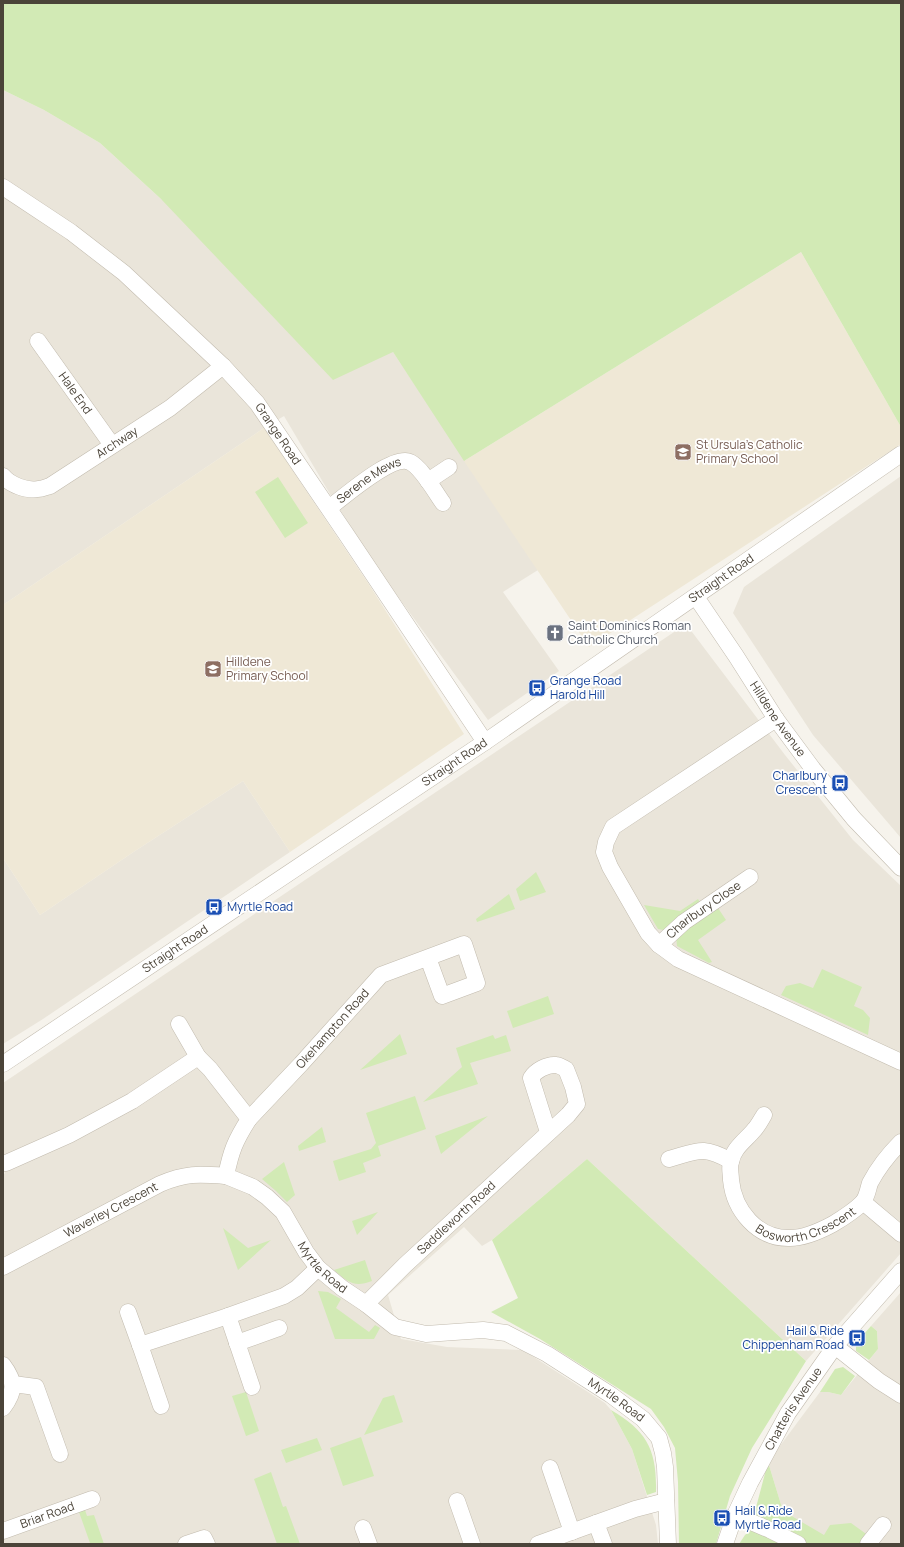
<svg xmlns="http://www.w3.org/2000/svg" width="904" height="1547" font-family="Manrope,sans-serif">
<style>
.residential{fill:#eae5da}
.education{fill:#efe8d6}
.green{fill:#d2eab5}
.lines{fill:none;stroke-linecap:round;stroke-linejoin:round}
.minor-casing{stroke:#c2bbae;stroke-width:17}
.minor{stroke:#fff;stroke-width:16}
.labels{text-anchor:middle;stroke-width:3.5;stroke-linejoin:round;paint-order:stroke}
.street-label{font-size:12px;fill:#4b4439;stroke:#fff}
.education-label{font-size:12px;fill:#785e54;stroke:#fff;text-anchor:start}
.worship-label{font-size:12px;fill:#5b616d;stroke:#fff;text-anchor:start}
.transit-label{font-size:12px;fill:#164399;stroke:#fff;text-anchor:start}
</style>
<rect width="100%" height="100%" fill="#f6f3ec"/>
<path class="residential" d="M 3,90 L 44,110 L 100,143 L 161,199 L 393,352 L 538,570 L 503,592 L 559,671 L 488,720 L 380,572 L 330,494 L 284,416 L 264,428 L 3,605 Z
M 901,476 L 901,838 L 813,735 L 733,613 L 744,587 Z
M 686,624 L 785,755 L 853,840 L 901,886 L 901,1253 L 806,1361 L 587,1159 L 492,1240 L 482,1246 L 464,1227 L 388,1295 L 401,1339 L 447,1347 L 523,1350 L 605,1403 L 611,1410 L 632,1449 L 656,1525 L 658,1544 L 3,1544 L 3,1175 L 5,1173 L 3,1169 L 3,1083 Z
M 243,781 L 290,852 L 43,1019 L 3,1044 L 3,858 L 40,915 L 135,851 Z
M 901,1292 L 901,1544 L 803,1544 L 783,1511 L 768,1462 L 820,1392 L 828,1392 L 841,1395 L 878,1349 L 877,1331 L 871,1326 Z"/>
<path class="education" d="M 801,252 L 901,427 L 901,444 L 589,647 L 464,461 Z
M 264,428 L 368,583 L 464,734 L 290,852 L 243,781 L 135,851 L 40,915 L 3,858 L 3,605 Z"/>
<path class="green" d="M 3,3 L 901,3 L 901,427 L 801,252 L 464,461 L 393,352 L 333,380 L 161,199 L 100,143 L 44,110 L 3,90 Z
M 278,477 L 308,523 L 285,538 L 255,492 Z
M 536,872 L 546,892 L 520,901 L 516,889 Z
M 509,894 L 515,909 L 477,922 L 476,919 Z
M 698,899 L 702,906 L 669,931 L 658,929 L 644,905 L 680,911 Z
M 716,905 L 726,920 L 698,940 L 712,962 L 709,963 L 677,946 L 676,936 Z
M 822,969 L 862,987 L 854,1006 L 863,1010 L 870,1018 L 868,1035 L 781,995 L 786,986 L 800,983 L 813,988 Z
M 548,996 L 554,1014 L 513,1028 L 507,1011 Z
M 400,1034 L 407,1054 L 360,1070 Z
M 493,1035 L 495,1039 L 506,1035 L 511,1051 L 470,1063 L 478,1084 L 423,1102 L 462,1067 L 456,1048 Z
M 415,1096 L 426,1129 L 378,1146 L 381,1156 L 363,1163 L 366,1172 L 339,1181 L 333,1161 L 371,1149 L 376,1143 L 366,1113 Z
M 488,1116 L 441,1154 L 435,1136 Z
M 322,1127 L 326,1142 L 299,1151 L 298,1146 Z
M 587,1159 L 806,1361 L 752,1448 L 730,1496 L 716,1544 L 679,1544 L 678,1482 L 675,1448 L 664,1427 L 651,1409 L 540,1339 L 491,1312 L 518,1298 L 492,1240 Z
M 284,1162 L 295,1195 L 287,1202 L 276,1191 L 262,1179 Z
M 378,1212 L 357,1235 L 352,1221 Z
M 223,1228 L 248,1248 L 271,1240 L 238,1270 Z
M 365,1260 L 372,1281 C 354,1288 348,1282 334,1270 Z
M 318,1291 L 328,1292 L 341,1299 L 336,1308 L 369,1332 L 375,1325 L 380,1328 L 374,1339 L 335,1339 Z
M 871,1326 L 877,1331 L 878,1349 L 869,1360 L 856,1351 L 856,1343 Z
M 843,1367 L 855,1376 L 841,1395 L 828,1392 L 820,1392 L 835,1369 Z
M 246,1392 L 259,1431 L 246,1436 L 232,1396 Z
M 394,1395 L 403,1422 L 364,1435 L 383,1398 Z
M 611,1410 C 647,1431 657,1450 656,1492 L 647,1495 L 632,1449 Z
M 361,1437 L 374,1476 L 343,1486 L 330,1448 Z
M 317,1438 L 322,1450 L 286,1463 L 281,1450 Z
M 768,1462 L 783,1511 L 824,1535 L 830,1525 L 851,1523 L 869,1536 L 863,1544 L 808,1544 L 793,1535 L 754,1515 Z
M 271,1472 L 283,1507 L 286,1506 L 300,1544 L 277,1544 L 254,1479 Z
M 84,1507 L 87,1516 L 94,1515 L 104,1544 L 89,1544 L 90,1543 L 79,1512 Z
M 752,1529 L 784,1544 L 739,1544 L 745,1535 Z"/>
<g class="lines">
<defs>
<g id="minor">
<path id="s1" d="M 3,187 L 71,232 L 124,273 L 223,366 L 257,403 L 346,534 L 485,742"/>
<path id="s2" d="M 38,341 L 112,445"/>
<path id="s3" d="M 3,476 C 10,485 27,491 38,489 C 42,489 46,487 50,486 L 170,408 L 223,366"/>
<path d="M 428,481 L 449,467"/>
<path id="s4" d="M 329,508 C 344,497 392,454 410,462 C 422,468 435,492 443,503"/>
<path id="s5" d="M 696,597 L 736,656 L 776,719 L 813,769 L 854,819 L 901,868"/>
<path d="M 776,719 L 613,827 L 606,842 L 604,852 L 610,867 L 648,933 L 659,945 L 678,959 L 901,1062"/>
<path id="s6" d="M 659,945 L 684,922 L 750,877"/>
<path d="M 179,1024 L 198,1057"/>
<path id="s7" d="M 3,1064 L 485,742 L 901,454"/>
<path id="s8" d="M 764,1115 C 761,1120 758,1126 754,1130 C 746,1140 733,1148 731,1162 C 729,1167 731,1174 731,1180 C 734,1210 757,1239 790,1238 C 804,1238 820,1231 833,1224 C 843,1218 854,1211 862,1203 C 867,1198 868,1189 870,1183 C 878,1168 889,1154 901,1142"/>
<path id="s9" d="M 249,1119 L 301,1064 L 381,975 L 464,944 L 477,983 L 442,996 L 428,958"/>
<path d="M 669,1159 C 698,1151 702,1145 731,1161"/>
<path id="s10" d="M 6,1163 L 69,1135 L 132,1101 L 198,1057 L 210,1069 L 249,1119 C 235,1141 231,1151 226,1176 L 253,1187 L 267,1197 L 283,1212 L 306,1252 L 318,1268 L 342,1288 L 366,1304 L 395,1327 L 426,1334 L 483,1330 L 506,1333 L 547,1354 L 611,1395 L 643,1419 L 659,1438 L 663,1453 L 665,1467 L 668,1544"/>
<path d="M 863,1202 L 901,1234"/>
<path id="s11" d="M 3,1267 L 160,1184 C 186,1173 198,1174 226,1176"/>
<path id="s12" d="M 366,1304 L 405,1265 L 568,1115 L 577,1104 L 573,1087 L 566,1069 C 563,1068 559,1065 556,1065 C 547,1064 535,1071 531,1078 L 548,1132"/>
<path d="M 128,1312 L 140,1345"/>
<path d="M 228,1316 L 252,1387"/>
<path d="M 237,1343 L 279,1328"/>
<path d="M 835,1346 L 879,1381 L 901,1395"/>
<path d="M 3,1365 C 16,1382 15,1392 3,1408"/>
<path d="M 13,1384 L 36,1387 L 60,1454"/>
<path d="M 161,1406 L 140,1345 L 228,1316 L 284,1296 L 297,1288 L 318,1268"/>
<path d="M 550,1468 L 572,1532"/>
<path d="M 457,1501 L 472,1544"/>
<path d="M 735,1515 L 770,1530 L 798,1544"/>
<path d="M 596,1523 L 604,1544"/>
<path d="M 363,1528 L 369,1544"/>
<path id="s13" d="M 3,1531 L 92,1499"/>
<path d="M 186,1544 L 204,1538 L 207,1544"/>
<path d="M 538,1544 L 635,1509 L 666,1501"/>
<path id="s14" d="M 725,1544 L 735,1515 L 750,1483 L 788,1413 L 835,1346 L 901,1271"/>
<path d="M 868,1544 L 883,1525"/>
</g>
</defs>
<use href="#minor" class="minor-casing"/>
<use href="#minor" class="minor"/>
</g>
<defs>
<symbol id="school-square" viewBox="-11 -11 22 22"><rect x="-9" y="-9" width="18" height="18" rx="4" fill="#8d6e63" stroke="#fff"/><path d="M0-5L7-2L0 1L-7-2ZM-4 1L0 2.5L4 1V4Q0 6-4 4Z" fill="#fff"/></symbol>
<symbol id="church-square" viewBox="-11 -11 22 22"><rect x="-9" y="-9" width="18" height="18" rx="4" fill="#6b7280" stroke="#fff"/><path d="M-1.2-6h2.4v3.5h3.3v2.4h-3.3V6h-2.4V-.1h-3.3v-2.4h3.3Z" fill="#fff"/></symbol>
<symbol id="bus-square" viewBox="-11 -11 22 22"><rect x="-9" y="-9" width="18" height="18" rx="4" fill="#1a4fb4" stroke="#fff"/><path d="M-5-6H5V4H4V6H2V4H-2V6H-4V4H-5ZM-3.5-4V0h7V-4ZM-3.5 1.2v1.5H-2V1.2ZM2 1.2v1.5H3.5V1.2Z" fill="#fff"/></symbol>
</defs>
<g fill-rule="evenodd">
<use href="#school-square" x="673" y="442" width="20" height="20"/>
<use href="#church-square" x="545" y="623" width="20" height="20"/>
<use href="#school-square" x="203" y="659" width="20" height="20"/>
<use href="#bus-square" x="527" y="678" width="20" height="20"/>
<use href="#bus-square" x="830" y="773" width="20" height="20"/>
<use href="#bus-square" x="204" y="897" width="20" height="20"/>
<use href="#bus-square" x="847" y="1328" width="20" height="20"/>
<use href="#bus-square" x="712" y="1508" width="20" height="20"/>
</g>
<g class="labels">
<g class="street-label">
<text dy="4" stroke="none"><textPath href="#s2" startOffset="64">Hale End</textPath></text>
<text dy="4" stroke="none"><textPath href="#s1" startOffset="372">Grange Road</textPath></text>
<text dy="4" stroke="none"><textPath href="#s3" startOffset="131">Archway</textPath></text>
<text dy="4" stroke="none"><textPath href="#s4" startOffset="49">Serene Mews</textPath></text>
<text dy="4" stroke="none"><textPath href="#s7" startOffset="867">Straight Road</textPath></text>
<text dy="4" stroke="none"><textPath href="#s5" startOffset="147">Hilldene Avenue</textPath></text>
<text dy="4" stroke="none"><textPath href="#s7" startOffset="543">Straight Road</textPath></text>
<text dy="4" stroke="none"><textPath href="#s6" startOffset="57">Charlbury Close</textPath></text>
<text dy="4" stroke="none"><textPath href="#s7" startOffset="207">Straight Road</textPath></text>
<text dy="4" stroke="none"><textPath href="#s9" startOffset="123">Okehampton Road</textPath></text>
<text dy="4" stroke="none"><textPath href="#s11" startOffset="122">Waverley Crescent</textPath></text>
<text dy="4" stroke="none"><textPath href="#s8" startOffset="185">Bosworth Crescent</textPath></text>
<text dy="4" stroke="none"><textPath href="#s12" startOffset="125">Saddleworth Road</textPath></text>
<text dy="4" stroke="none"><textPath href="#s10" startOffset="499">Myrtle Road</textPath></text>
<text dy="4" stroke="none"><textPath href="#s10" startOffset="835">Myrtle Road</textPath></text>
<text dy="4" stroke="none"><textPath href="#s14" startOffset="152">Chatteris Avenue</textPath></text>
<text dy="4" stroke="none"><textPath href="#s13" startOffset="47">Briar Road</textPath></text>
</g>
<g class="education-label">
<text x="696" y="449">St Ursula's Catholic<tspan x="696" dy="14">Primary School</tspan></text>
<text x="226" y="666">Hilldene<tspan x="226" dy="14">Primary School</tspan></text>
</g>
<g class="worship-label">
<text x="568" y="630">Saint Dominics Roman<tspan x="568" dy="14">Catholic Church</tspan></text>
</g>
<g class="transit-label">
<text x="550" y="685">Grange Road<tspan x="550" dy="14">Harold Hill</tspan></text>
<text x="827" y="780" text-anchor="end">Charlbury<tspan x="827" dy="14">Crescent</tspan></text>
<text x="227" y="911">Myrtle Road</text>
<text x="844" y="1335" text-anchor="end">Hail &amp; Ride<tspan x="844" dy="14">Chippenham Road</tspan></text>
<text x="735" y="1515">Hail &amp; Ride<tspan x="735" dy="14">Myrtle Road</tspan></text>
</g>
</g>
<rect width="904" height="1547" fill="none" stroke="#4b4439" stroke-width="8"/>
</svg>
